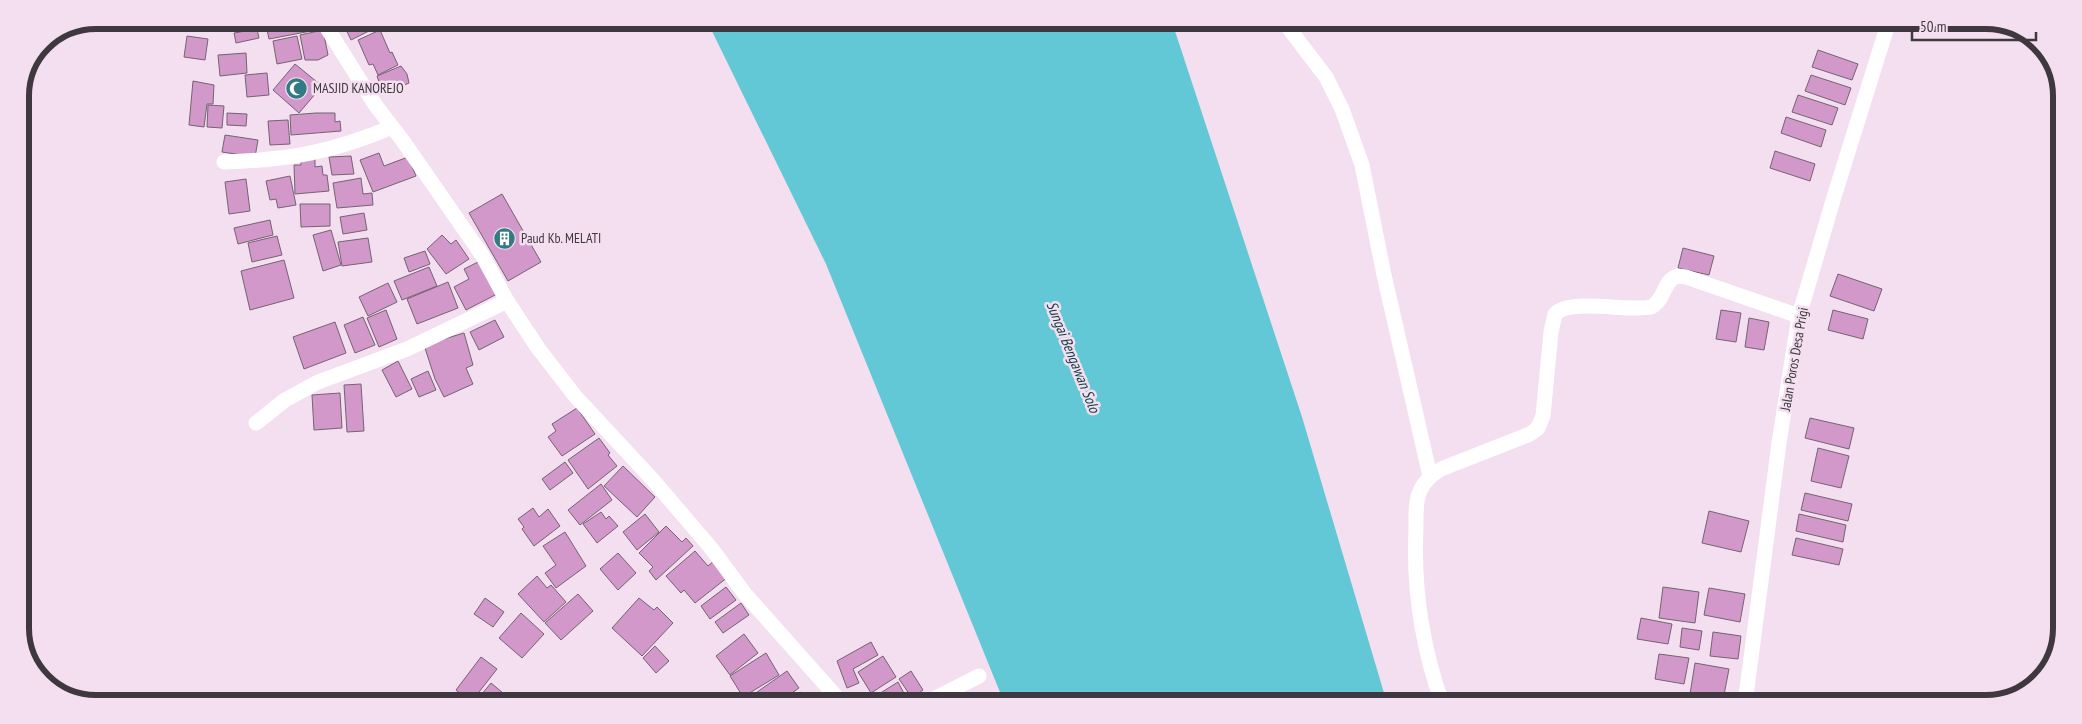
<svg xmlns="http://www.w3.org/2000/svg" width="2082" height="724" font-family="'PT Sans Narrow',sans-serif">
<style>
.water{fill:#63c8d6}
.building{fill:#d298ca;stroke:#746371}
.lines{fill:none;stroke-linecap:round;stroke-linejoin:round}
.minor{stroke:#fff;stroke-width:15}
.labels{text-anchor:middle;stroke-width:5;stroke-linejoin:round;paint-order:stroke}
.poi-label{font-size:14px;fill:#3f383e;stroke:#f3dfef;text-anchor:start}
.street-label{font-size:14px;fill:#3f383e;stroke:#f3dfef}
.water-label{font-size:15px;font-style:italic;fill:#0e3e44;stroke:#f3dfef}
.rim{fill:none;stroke:#3f383e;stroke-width:6}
</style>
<rect width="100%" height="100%" fill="#f3dfef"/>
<path class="water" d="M 707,21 L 1172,22 L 1302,417 L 1387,703 L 1004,702 L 826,264 Z"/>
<path class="building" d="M 238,20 L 254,20 L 255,24 L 240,27 Z
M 293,20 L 309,20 L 311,31 L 269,39 L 266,25 Z
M 342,21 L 376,21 L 379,26 L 351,40 Z
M 257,29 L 259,38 L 236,43 L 234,33 Z
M 323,30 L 328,55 L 318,60 L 305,60 L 300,35 Z
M 380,30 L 390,53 L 392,52 L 398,65 L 378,75 L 373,64 L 369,65 L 358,40 Z
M 187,36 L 208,39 L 205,60 L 184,57 Z
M 297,36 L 302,59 L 277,64 L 273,41 Z
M 1818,50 L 1858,64 L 1852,80 L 1812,67 Z
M 246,53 L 247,73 L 220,76 L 218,55 Z
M 295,64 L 322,86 L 299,113 L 273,90 Z
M 401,66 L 407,74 L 409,83 L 383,94 L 377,76 Z
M 267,73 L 269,95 L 247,97 L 245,75 Z
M 1811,75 L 1851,88 L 1845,105 L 1805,91 Z
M 193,81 L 214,85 L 213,104 L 207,104 L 204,127 L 189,125 Z
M 1798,95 L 1838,108 L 1832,125 L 1792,112 Z
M 208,105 L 224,106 L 222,128 L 207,127 Z
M 227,113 L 247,114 L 246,126 L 227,125 Z
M 316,113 L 335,113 L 335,122 L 340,121 L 341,131 L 291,135 L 290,115 Z
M 1786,117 L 1826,130 L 1821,147 L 1781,133 Z
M 288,120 L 290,144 L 270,145 L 268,121 Z
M 225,135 L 258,140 L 255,157 L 222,152 Z
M 1775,151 L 1815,164 L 1810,181 L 1770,168 Z
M 379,153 L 384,166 L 408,157 L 416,176 L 373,192 L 360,160 Z
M 351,156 L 354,174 L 332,175 L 329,157 Z
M 301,157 L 315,158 L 315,167 L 322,166 L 323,175 L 327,175 L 329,191 L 295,194 L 294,165 L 301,165 Z
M 290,176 L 296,205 L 278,208 L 276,199 L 270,200 L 266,181 Z
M 361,178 L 363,194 L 372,193 L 373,205 L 337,208 L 333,183 Z
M 246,179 L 250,211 L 229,214 L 225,182 Z
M 502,194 L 541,262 L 508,281 L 469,213 Z
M 300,204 L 330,204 L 330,226 L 301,227 Z
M 364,213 L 367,230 L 343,234 L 340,217 Z
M 270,220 L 273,235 L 238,244 L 234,228 Z
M 331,230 L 341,265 L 323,271 L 313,235 Z
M 442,235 L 451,244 L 456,240 L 469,259 L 446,274 L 427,249 Z
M 277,236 L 282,255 L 252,262 L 248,243 Z
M 368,238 L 372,262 L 342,266 L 338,242 Z
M 1683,248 L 1714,256 L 1709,275 L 1678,268 Z
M 425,251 L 430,264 L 409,272 L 404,258 Z
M 284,260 L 294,298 L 250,310 L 241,271 Z
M 480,261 L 497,294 L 466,310 L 454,287 L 469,279 L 464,269 Z
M 429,267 L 437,286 L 402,300 L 394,281 Z
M 1838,274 L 1882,289 L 1874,311 L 1830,296 Z
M 448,282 L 458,308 L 417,324 L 407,299 Z
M 388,283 L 397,302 L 368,316 L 359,297 Z
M 386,310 L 397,339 L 379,347 L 367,318 Z
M 1721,310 L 1741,313 L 1736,342 L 1716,339 Z
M 1833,310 L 1868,319 L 1863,339 L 1828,330 Z
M 363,317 L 375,345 L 355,353 L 344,325 Z
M 1749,318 L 1769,322 L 1764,350 L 1745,347 Z
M 495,320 L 504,337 L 479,350 L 470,332 Z
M 335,322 L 346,353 L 304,369 L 293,337 Z
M 464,333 L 473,365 L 466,368 L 473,384 L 444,397 L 435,379 L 424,345 Z
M 398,361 L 412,389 L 396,397 L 382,370 Z
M 428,371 L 436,390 L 419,397 L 411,379 Z
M 361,384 L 364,431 L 347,432 L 344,385 Z
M 340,393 L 342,428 L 314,430 L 312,395 Z
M 577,408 L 595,434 L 562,456 L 548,437 L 556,431 L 552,424 Z
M 1810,418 L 1854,428 L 1849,449 L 1805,438 Z
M 599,438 L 610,453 L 608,455 L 617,466 L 588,489 L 568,460 Z
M 1818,448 L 1849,456 L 1841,488 L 1811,481 Z
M 565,462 L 573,473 L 550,490 L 542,479 Z
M 623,466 L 655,497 L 637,517 L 604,486 Z
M 601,484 L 612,500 L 580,525 L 568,510 Z
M 1805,493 L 1852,504 L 1848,521 L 1801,510 Z
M 533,508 L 539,517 L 548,509 L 560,526 L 534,546 L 522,529 L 524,527 L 518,519 Z
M 1709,511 L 1749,521 L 1741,552 L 1702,543 Z
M 601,512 L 606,519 L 609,516 L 618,526 L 597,543 L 583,524 Z
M 645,514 L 659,532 L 637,550 L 623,532 Z
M 1799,514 L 1846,525 L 1843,542 L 1796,531 Z
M 666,526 L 682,542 L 686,538 L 693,546 L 656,580 L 649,571 L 653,567 L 639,553 Z
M 565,532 L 586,566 L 556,588 L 545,573 L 556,565 L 543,546 Z
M 1796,538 L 1843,549 L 1839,565 L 1792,555 Z
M 695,551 L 708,566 L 715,560 L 728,577 L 695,603 L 684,590 L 681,593 L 666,576 Z
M 618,553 L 636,573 L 618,590 L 600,569 Z
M 537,576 L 547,588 L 551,585 L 566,602 L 544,622 L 518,594 Z
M 726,587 L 736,600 L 710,619 L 701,606 Z
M 1663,587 L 1699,592 L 1695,623 L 1659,618 Z
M 1709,588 L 1745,594 L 1740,622 L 1704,615 Z
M 578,594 L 593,611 L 561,640 L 545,623 Z
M 485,598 L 504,612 L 493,627 L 474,614 Z
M 639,598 L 654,610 L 657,607 L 673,623 L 642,656 L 612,628 Z
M 741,603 L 749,615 L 723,633 L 715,622 Z
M 521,613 L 544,634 L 522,658 L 499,638 Z
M 1641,618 L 1672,624 L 1668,644 L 1637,639 Z
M 1682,628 L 1702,631 L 1699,650 L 1680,647 Z
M 1713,632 L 1741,636 L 1738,659 L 1710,656 Z
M 744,634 L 758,653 L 730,675 L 716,656 Z
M 871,642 L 878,655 L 853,669 L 859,683 L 847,688 L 837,661 Z
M 655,646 L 669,661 L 656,673 L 643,658 Z
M 766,653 L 779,675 L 743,697 L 730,676 Z
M 1659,654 L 1689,658 L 1684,684 L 1655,679 Z
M 883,656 L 896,677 L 871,693 L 858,672 Z
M 481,657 L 497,669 L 472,701 L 469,701 L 456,690 Z
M 1695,663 L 1729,669 L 1723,700 L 1690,694 Z
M 787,671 L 799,688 L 779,702 L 754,701 L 750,697 Z
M 911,671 L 923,690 L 912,698 L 899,679 Z
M 898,682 L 906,697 L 898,702 L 872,702 L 871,699 Z
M 491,683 L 503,693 L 496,701 L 476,701 Z
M 801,692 L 807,702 L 786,702 Z"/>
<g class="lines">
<path class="minor" d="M 322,20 L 376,106 L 403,141 L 482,255 L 507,301 L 538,348 L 575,396 L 653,480 L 711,548 L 745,594 L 841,702
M 1284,22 L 1326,77 L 1342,109 L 1362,165 L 1384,275 L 1430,476
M 224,162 C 289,160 333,152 392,127
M 256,423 L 285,400 L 318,382 L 407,349 L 507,301
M 928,702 L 979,676
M 1442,703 C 1422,646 1413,589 1416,529 C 1416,517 1415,502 1420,491 C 1424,481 1433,474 1441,469 L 1530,434 L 1538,428 L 1543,416 L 1551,332 L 1555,314 C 1571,298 1628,312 1651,307 C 1665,300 1663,281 1677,276 L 1686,277 L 1799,316
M 1745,704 L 1779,443 L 1799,316 L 1834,197 L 1888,24"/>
</g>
<defs>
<symbol id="mosque-disc" viewBox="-11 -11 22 22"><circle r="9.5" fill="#337b84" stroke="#f3dfef"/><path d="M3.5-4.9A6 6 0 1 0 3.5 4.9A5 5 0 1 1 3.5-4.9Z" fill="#fff"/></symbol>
<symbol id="building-disc" viewBox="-11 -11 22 22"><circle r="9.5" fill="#337b84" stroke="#f3dfef"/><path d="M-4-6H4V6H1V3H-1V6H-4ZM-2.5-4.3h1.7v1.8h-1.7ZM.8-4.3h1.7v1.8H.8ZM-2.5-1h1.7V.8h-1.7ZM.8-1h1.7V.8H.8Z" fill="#fff"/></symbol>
</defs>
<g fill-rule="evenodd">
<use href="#mosque-disc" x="284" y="76" width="25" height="25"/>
<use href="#building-disc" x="492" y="226" width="25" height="25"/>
</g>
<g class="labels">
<g class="poi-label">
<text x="313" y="93">MASJID KANOREJO</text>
<text x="521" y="243">Paud Kb. MELATI</text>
</g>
<g class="street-label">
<text transform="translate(1794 359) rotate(-80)" y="5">Jalan Poros Desa Prigi</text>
</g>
<g class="water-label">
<text transform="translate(1073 357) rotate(68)" y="5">Sungai Bengawan Solo</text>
</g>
</g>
<path d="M0 0H2082V724H0ZM96 29H1986A67 67 0 0 1 2053 96V628A67 67 0 0 1 1986 695H96A67 67 0 0 1 29 628V96A67 67 0 0 1 96 29Z" fill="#f3dfef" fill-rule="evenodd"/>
<path class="rim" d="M96 29H1986A67 67 0 0 1 2053 96V628A67 67 0 0 1 1986 695H96A67 67 0 0 1 29 628V96A67 67 0 0 1 96 29Z"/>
<path d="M1912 32v8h124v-8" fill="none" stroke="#3f383e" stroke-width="2.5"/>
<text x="1920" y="32" font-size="15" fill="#3f383e" stroke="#f3dfef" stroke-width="4" paint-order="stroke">50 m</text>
</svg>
